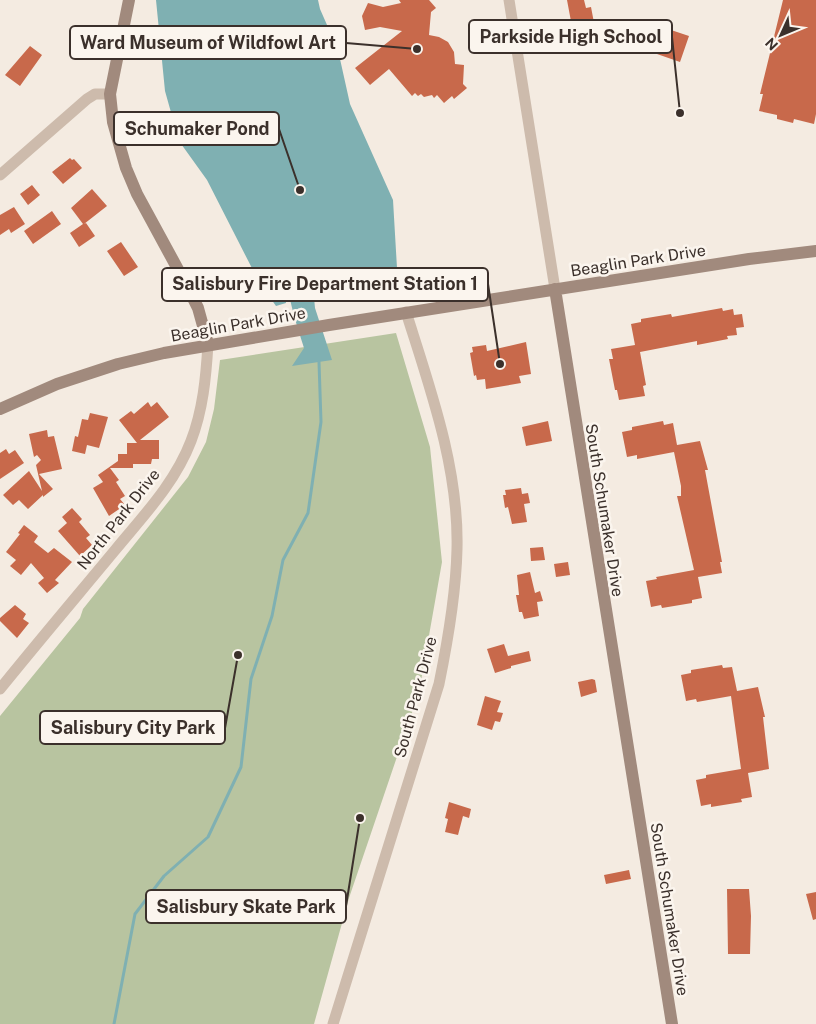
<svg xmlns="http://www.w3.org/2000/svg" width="816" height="1024" font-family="'Public Sans',sans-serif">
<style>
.green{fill:#b8c4a0}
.water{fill:#7fb0b2}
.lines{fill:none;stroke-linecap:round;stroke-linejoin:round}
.stream{stroke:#7fb0b2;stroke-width:3}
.building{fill:#c8694b}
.street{stroke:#cdbbac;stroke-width:11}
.secondary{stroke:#a18a7d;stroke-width:12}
.labels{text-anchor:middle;stroke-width:5;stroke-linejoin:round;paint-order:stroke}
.street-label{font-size:16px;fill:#3b302b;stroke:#fbf5ee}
.leader{fill:none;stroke:#3b302b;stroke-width:2}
.callout-dot{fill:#3b302b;stroke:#fbf5ee;stroke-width:2}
.callout{fill:#fbf5ee;stroke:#3b302b;stroke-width:2}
.callout-label{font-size:18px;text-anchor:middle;font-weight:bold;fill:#3b302b}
</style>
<rect width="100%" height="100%" fill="#f4ebe1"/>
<path class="green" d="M 396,333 L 430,447 L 442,562 L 419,692 L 349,898 L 314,1024 L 0,1024 L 0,716 L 80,618 L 83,609 L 188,477 L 206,442 L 214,409 L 220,360 Z"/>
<path class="water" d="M 156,0 L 318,0 L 320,9 L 338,50 L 350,104 L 393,200 L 398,285 L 319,300 L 315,277 L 312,277 L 315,308 L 332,360 L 292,366 L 304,348 C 297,325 289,303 287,279 L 283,280 L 286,303 L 276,306 L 259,282 L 207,180 L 179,141 L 165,91 Z"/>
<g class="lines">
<path class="stream" d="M 114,1024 L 135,914 L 164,876 L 208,837 L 241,767 L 251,679 L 272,616 L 283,560 L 308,513 L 321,422 L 319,362"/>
</g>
<path class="building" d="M 399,0 L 429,0 L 436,8 L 431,12 L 429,35 L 439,37 L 448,42 L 454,52 L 455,64 L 464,65 L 463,84 L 467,88 L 454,99 L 452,96 L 444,103 L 437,95 L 434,98 L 432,95 L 424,97 L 421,94 L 418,96 L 415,93 L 412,96 L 389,69 L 370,85 L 355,68 L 402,31 L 380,27 L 365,30 L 362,16 L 368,3 L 383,7 L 401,3 Z
M 567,0 L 584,0 L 586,8 L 591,7 L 595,28 L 573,32 Z
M 783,0 L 816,0 L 816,114 L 814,124 L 794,119 L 793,123 L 777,119 L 777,115 L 759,111 L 763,94 L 760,94 Z
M 665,28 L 689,36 L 680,62 L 657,54 Z
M 30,46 L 42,55 L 20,86 L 5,75 Z
M 70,158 L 72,160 L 74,159 L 82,168 L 63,184 L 52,172 Z
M 32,185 L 40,195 L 28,205 L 20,194 Z
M 92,189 L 107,206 L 84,224 L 86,223 L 95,236 L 79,247 L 70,233 L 83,224 L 71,208 Z
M 14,207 L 25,224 L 11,233 L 9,229 L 0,235 L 0,215 Z
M 52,211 L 61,224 L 33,244 L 24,231 Z
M 121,242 L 138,267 L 124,276 L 107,251 Z
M 722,308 L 723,311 L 733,309 L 734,315 L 742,314 L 744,327 L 736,328 L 737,335 L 727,336 L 728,339 L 697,345 L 697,341 L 640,352 L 646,385 L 643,386 L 645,396 L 619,400 L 617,390 L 615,390 L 609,359 L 613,359 L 611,349 L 635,345 L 631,324 L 641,322 L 641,319 L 671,314 L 672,317 Z
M 526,342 L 531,374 L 519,376 L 521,383 L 486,389 L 485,379 L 477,380 L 476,375 L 474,376 L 470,353 L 473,352 L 472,347 L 486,345 L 487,351 Z
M 148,402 L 151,407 L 157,402 L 169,417 L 140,440 L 159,440 L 159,459 L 152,459 L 151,464 L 133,464 L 133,468 L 110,468 L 119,480 L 116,482 L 125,496 L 120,499 L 125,505 L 109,516 L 93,488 L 103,482 L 98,475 L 118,461 L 118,454 L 127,454 L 127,443 L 137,443 L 119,420 L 131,411 L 134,414 Z
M 90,413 L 108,417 L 99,448 L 87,445 L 85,454 L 72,451 L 75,436 L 78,437 L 82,419 L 88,420 Z
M 548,421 L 552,441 L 526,446 L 522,427 Z
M 663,421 L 664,425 L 673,423 L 677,445 L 700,441 L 708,470 L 705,470 L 722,562 L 720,562 L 722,573 L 698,577 L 702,598 L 692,600 L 692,603 L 662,608 L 661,605 L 651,607 L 646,581 L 657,579 L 656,577 L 694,570 L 677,496 L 681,496 L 681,486 L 674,452 L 637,459 L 637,455 L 627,457 L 622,432 L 632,430 L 632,427 Z
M 47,430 L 48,437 L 54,436 L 62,469 L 39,474 L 53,489 L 43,497 L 43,495 L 28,509 L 19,500 L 13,505 L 3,495 L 29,471 L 42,491 L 36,465 L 41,460 L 37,455 L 34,457 L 29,434 Z
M 6,449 L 9,454 L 15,450 L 24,463 L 0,479 L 0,453 Z
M 521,488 L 522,494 L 528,493 L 530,503 L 524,504 L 527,522 L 512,524 L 508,507 L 505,508 L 503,495 L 506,495 L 505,490 Z
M 72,508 L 82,519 L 79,522 L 90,535 L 86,538 L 92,545 L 80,556 L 58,531 L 67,523 L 62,517 Z
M 24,525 L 38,536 L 34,542 L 48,553 L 54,548 L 72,562 L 55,580 L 59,583 L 47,593 L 38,583 L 44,578 L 31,563 L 21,575 L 10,566 L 16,560 L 6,552 L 20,534 L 18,533 Z
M 543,547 L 545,560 L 531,561 L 530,548 Z
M 568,562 L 570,575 L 556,577 L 554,564 Z
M 530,572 L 535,593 L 540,591 L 543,601 L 537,602 L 539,616 L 524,619 L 522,612 L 519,612 L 516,595 L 519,595 L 517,575 Z
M 15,605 L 26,614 L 23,619 L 29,623 L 17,638 L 0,621 L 0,618 Z
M 504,644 L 508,656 L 529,651 L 531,661 L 511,666 L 511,668 L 495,673 L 487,649 Z
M 722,665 L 723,668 L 732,667 L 737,691 L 758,687 L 765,717 L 763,717 L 769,769 L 748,773 L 752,797 L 741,799 L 742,802 L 711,807 L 711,804 L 701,806 L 696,780 L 706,778 L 706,775 L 741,769 L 731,696 L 697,702 L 696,699 L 686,701 L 681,675 L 691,673 L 691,670 Z
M 592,679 L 595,680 L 597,692 L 581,697 L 578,682 Z
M 485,696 L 501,701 L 497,712 L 503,713 L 500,722 L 495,721 L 492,730 L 477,725 Z
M 449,802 L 471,809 L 469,818 L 463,816 L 458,835 L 445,832 L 448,819 L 445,818 Z
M 629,870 L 631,879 L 606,884 L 604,875 Z
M 727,889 L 749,889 L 751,916 L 750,954 L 728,954 Z
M 816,892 L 816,919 L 813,920 L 806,894 Z"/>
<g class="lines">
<path class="street" d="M 509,0 L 555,289
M 0,175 L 87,99 L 95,94 L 110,94
M 0,689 C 38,642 77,596 116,549 C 144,515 175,483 191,441 C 203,410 206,377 208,344
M 333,1024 L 439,684 C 448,640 456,594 457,549 C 459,468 430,388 406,312"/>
<path class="secondary" d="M 129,0 L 110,94 L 113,122 L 126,168 L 137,194 L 187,286 L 198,308 L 208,344
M 555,289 L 672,1024
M 0,409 L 57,384 L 118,364 L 164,353 L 329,325 L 749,259 L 816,251"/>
</g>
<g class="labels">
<g class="street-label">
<text transform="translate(638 260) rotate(-9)" y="6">Beaglin Park Drive</text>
<text transform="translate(238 324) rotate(-10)" y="6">Beaglin Park Drive</text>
<text transform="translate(605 510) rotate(81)" y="6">South Schumaker Drive</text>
<text transform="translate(118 519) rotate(-52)" y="6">North Park Drive</text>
<text transform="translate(415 697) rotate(-75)" y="6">South Park Drive</text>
<text transform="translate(670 909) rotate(81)" y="6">South Schumaker Drive</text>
</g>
</g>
<path class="leader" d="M680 113L672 37M417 49L346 43M300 190L279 129M500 364L488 284M238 655L225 728M360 818L346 906"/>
<g class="callout-dot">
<circle cx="680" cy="113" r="5"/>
<circle cx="417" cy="49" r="5"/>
<circle cx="300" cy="190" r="5"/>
<circle cx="500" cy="364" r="5"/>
<circle cx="238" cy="655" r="5"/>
<circle cx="360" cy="818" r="5"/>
</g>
<g class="callout">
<rect x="469" y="20" width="203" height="33" rx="5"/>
<rect x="70" y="26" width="276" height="33" rx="5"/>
<rect x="114" y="112" width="165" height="33" rx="5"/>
<rect x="162" y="268" width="326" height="33" rx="5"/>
<rect x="40" y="711" width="185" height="33" rx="5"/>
<rect x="146" y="890" width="200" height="33" rx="5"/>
</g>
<g class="callout-label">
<text x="571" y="43">Parkside High School</text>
<text x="208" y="49">Ward Museum of Wildfowl Art</text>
<text x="197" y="135">Schumaker Pond</text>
<text x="325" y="290">Salisbury Fire Department Station 1</text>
<text x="133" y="734">Salisbury City Park</text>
<text x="246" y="913">Salisbury Skate Park</text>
</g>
<g transform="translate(781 35) rotate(226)" stroke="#fbf5ee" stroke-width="4" paint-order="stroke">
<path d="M0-4L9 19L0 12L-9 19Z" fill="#3b302b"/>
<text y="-8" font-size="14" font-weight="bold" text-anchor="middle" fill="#3b302b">N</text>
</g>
</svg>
